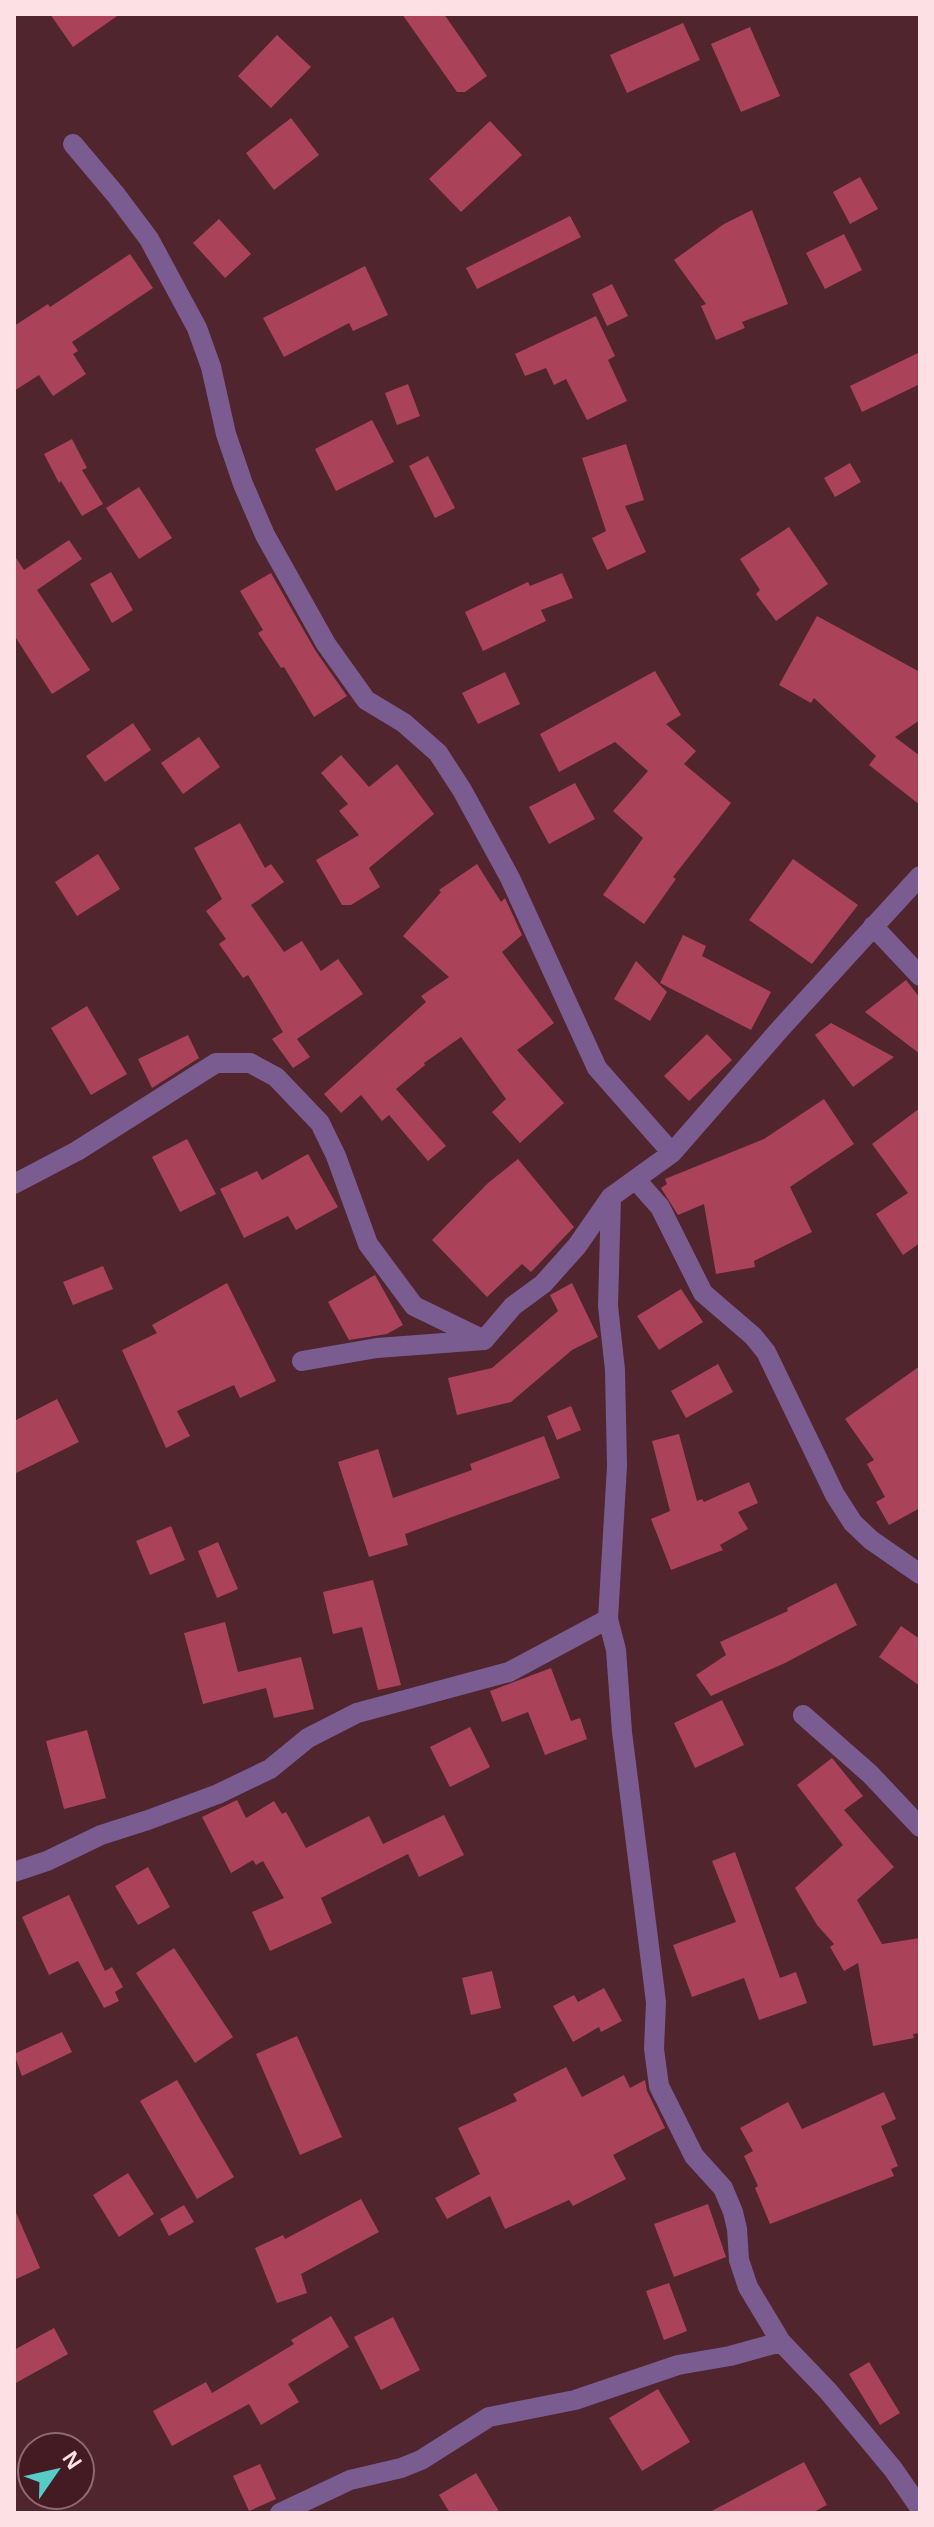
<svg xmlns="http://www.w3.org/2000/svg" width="934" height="2527" font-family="Helvetica,sans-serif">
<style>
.building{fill:#aa4359}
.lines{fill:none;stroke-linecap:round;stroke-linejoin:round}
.minor{stroke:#7a5c91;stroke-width:20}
</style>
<rect width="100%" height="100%" fill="#50252d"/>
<path class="building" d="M 50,14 L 120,14 L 73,47 Z
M 402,14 L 444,14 L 487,76 L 465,92 L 457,92 Z
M 683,23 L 700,60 L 627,93 L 610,55 Z
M 750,27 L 780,96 L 741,112 L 711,44 Z
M 277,35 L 311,67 L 271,108 L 238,76 Z
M 291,118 L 319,155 L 274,190 L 246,153 Z
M 490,121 L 522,155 L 461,212 L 429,179 Z
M 860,177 L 878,209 L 850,224 L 833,192 Z
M 752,210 L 788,304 L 742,322 L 745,328 L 716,340 L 701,306 L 706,304 L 674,260 L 724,224 Z
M 570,216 L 581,237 L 477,289 L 466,268 Z
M 219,219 L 251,254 L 225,278 L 193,243 Z
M 844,234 L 862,270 L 825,289 L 806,253 Z
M 130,254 L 153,288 L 72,342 L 78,351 L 73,354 L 86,374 L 53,396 L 39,375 L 14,391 L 14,326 L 48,304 L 50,307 Z
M 365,266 L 388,315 L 353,331 L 349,323 L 284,357 L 263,318 Z
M 612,284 L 628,316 L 607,326 L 592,294 Z
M 596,316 L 615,356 L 608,360 L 627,401 L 587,420 L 566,379 L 554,385 L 546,368 L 525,376 L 515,354 Z
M 920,352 L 920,384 L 862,412 L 850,386 Z
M 408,384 L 420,416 L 397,425 L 385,393 Z
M 372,420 L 394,462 L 336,491 L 315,449 Z
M 72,439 L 87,468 L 82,470 L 103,504 L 82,516 L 61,481 L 59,483 L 44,454 Z
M 626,444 L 644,500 L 625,506 L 646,552 L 607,570 L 592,538 L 606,531 L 582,458 Z
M 428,456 L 455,508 L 435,518 L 409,466 Z
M 850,463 L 861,482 L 835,497 L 824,478 Z
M 139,487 L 172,538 L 139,559 L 106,508 Z
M 789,527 L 828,584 L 776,621 L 756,594 L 760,590 L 740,559 Z
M 69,540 L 82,559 L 37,590 L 90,670 L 52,694 L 14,635 L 14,555 L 24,570 Z
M 111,572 L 133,610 L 112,623 L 90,584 Z
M 271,573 L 315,650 L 347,696 L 314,717 L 284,667 L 281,668 L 258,633 L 263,630 L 240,591 Z
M 562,573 L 573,598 L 541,610 L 546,621 L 483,651 L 465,612 L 528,582 L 530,586 Z
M 817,616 L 920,672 L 920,720 L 895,737 L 920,756 L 920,805 L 869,765 L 876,756 L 814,698 L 811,703 L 779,685 Z
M 655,671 L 681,715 L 666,724 L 696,751 L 684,764 L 731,803 L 673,877 L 676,879 L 644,924 L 603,895 L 643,838 L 613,811 L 648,771 L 615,742 L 559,772 L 540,734 Z
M 505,672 L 520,704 L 478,724 L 462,693 Z
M 133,723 L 151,750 L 105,782 L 86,756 Z
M 199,737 L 220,767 L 183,794 L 161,763 Z
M 341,755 L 369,787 L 397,764 L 434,814 L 369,868 L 380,887 L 351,905 L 342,905 L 316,860 L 359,835 L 339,811 L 348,804 L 321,773 Z
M 575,783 L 595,819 L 549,844 L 529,807 Z
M 240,823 L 265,868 L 271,864 L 284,882 L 251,905 L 284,952 L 302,941 L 321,971 L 338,959 L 363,994 L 297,1039 L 310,1057 L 293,1068 L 272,1039 L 283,1032 L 248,975 L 243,978 L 219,944 L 226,939 L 206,911 L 222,899 L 194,848 Z
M 98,854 L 120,889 L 77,916 L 55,882 Z
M 793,859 L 858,905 L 812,964 L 749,920 Z
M 477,864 L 501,902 L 505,898 L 522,935 L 502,952 L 554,1023 L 517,1050 L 564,1103 L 520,1143 L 492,1112 L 506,1099 L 461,1037 L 424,1063 L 425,1065 L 396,1089 L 446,1146 L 428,1161 L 389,1115 L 382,1121 L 361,1095 L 341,1113 L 324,1094 L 426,1002 L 421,996 L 449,977 L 403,936 L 441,892 L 439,890 Z
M 683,935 L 706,946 L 702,956 L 771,992 L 751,1030 L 660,983 Z
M 636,961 L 667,992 L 650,1021 L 614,999 Z
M 906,980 L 920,998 L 920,1054 L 865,1012 Z
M 87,1006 L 127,1074 L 91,1095 L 51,1028 Z
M 831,1023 L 894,1057 L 853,1087 L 815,1035 Z
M 707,1034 L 732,1060 L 689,1101 L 664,1076 Z
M 188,1035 L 199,1058 L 152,1088 L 138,1059 Z
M 824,1099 L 854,1144 L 790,1187 L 812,1232 L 754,1261 L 755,1267 L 716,1274 L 704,1204 L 678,1215 L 661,1188 L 667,1184 L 665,1179 L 764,1139 Z
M 920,1108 L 920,1243 L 903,1255 L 876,1214 L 908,1193 L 872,1144 Z
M 187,1139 L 216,1194 L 180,1212 L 152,1157 Z
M 308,1154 L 338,1207 L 296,1230 L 288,1216 L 244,1238 L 220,1189 L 257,1171 L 262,1180 Z
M 518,1159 L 574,1227 L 531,1272 L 522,1264 L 487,1297 L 432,1240 L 488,1183 Z
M 103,1266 L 113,1289 L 73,1305 L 63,1282 Z
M 375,1275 L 403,1325 L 387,1334 L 349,1340 L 328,1302 Z
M 227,1283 L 276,1381 L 240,1398 L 234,1385 L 177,1411 L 190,1436 L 166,1448 L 122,1350 L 157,1333 L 152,1325 Z
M 572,1283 L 598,1337 L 572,1350 L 511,1402 L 457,1415 L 448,1378 L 492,1368 L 558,1311 L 550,1295 Z
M 681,1289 L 703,1322 L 659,1350 L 637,1316 Z
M 718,1364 L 733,1392 L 686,1418 L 671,1391 Z
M 920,1366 L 920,1508 L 889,1525 L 876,1502 L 885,1497 L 867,1464 L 874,1460 L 845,1419 Z
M 57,1399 L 79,1442 L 14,1474 L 14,1421 Z
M 571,1406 L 581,1430 L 557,1440 L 547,1416 Z
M 679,1434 L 697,1501 L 702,1499 L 704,1502 L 749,1482 L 758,1503 L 738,1512 L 748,1529 L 720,1545 L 723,1550 L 671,1570 L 651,1519 L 670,1511 L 652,1441 Z
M 544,1436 L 560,1478 L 405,1534 L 408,1545 L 369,1557 L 338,1462 L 378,1449 L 393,1498 L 472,1470 L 470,1464 Z
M 171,1526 L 185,1560 L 150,1575 L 136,1541 Z
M 218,1542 L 238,1589 L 217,1598 L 198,1551 Z
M 373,1580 L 401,1685 L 378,1690 L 362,1627 L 333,1634 L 323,1592 Z
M 836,1583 L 857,1625 L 785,1663 L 711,1696 L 696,1675 L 726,1655 L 720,1642 L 788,1611 L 787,1608 Z
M 225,1622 L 238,1672 L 301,1657 L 314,1709 L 274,1718 L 266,1688 L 203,1704 L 184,1633 Z
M 901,1626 L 920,1639 L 920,1686 L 879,1657 Z
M 551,1668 L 571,1721 L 580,1718 L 587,1739 L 545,1755 L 528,1712 L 502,1722 L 490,1691 Z
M 722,1700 L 744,1745 L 695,1768 L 674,1723 Z
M 470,1727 L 490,1767 L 450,1787 L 430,1747 Z
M 87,1730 L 106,1798 L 64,1809 L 46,1741 Z
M 832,1758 L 863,1796 L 844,1810 L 894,1867 L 857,1900 L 882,1944 L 920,1938 L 920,2033 L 913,2034 L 914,2038 L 873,2046 L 858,1963 L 844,1971 L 830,1947 L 834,1944 L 817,1925 L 795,1888 L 843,1845 L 797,1785 Z
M 237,1800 L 246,1818 L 274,1801 L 282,1814 L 286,1812 L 306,1848 L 369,1816 L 383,1844 L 444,1815 L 464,1855 L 419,1877 L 408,1854 L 321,1898 L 332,1923 L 270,1951 L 252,1912 L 284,1898 L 263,1861 L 256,1865 L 253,1860 L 231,1873 L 202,1817 Z
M 735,1852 L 780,1978 L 796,1972 L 807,2003 L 759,2020 L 744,1978 L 692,1997 L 673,1945 L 736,1922 L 712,1861 Z
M 148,1867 L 170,1907 L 138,1925 L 115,1886 Z
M 69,1895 L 105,1971 L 112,1967 L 123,1987 L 115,1992 L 119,2001 L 104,2008 L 78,1961 L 49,1975 L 22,1917 Z
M 174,1948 L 233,2037 L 195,2063 L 136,1973 Z
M 492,1971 L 501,2008 L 471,2015 L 462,1978 Z
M 604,1988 L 622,2021 L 601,2032 L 599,2027 L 573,2042 L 553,2006 L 574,1995 L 578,2002 Z
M 62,2032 L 72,2052 L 22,2076 L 14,2054 Z
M 297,2036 L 342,2137 L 300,2155 L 256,2054 Z
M 566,2067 L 582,2097 L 624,2075 L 630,2088 L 645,2080 L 647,2091 L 665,2128 L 613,2155 L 626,2179 L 573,2206 L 569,2200 L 505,2229 L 490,2196 L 447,2219 L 435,2198 L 480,2174 L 458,2128 L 517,2101 L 513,2094 Z
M 177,2080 L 234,2177 L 197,2199 L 140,2101 Z
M 884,2092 L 896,2119 L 881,2126 L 898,2166 L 891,2169 L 894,2176 L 770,2224 L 755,2188 L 758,2186 L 744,2156 L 753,2151 L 740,2128 L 788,2102 L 802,2129 Z
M 128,2173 L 154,2214 L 119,2237 L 93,2195 Z
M 361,2199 L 379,2232 L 301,2274 L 307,2293 L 277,2303 L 255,2248 L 283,2235 L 285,2239 Z
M 708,2204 L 726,2257 L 674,2277 L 654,2224 Z
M 184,2205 L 194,2222 L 169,2236 L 160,2219 Z
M 14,2208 L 40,2268 L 14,2280 Z
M 669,2283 L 687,2331 L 664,2340 L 646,2291 Z
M 331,2316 L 349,2347 L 288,2384 L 299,2402 L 261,2425 L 249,2404 L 172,2446 L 153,2411 L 206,2382 L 212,2393 L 294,2344 L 291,2340 Z
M 393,2317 L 420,2370 L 381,2390 L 354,2337 Z
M 54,2328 L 68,2354 L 14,2384 L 14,2350 Z
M 869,2362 L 900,2413 L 880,2425 L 849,2374 Z
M 658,2389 L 690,2442 L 642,2471 L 609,2418 Z
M 804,2462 L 827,2505 L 812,2513 L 708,2513 Z
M 260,2464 L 276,2499 L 249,2511 L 233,2476 Z
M 476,2473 L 500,2513 L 450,2513 L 439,2495 Z"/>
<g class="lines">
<path class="minor" d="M 73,144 L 116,195 L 149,239 L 197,328 L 211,367 L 226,434 L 243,484 L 265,535 L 326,644 L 366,700 L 404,723 L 438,753 L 462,790 L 510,878 L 597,1068 L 672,1153
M 873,926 L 920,976
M 636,1180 L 660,1207 L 703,1293 L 753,1336 L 766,1352 L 835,1495 L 853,1523 L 871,1540 L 920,1574
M 14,1184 L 77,1151 L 216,1063 L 250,1063 L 276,1077 L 320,1123 L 336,1156 L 368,1244 L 414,1306 L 484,1340
M 611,1197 L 608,1306 L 615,1370 L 617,1466 L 608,1619 L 616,1650 L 622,1732 L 656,2002 L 654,2049 L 659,2086 L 694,2156 L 723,2188 L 733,2212 L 737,2229 L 739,2260 L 748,2287 L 781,2342 L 828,2391 L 893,2469 L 920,2508
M 302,1361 L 377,1348 L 484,1340 L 513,1306 L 543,1284 L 577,1246 L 611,1197 L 672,1153 L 781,1028 L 920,876
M 803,1715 L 870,1774 L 920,1827
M 14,1872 L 47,1861 L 101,1835 L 148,1820 L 218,1794 L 270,1769 L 308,1738 L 357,1713 L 509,1672 L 608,1619
M 280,2513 L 350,2480 L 401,2468 L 421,2460 L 489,2417 L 575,2400 L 678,2365 L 730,2356 L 781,2342"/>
</g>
<rect width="934" height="2527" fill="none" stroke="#fde0e4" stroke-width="32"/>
<g transform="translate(56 2471) rotate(56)"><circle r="38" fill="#441b23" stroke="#8e6a70" stroke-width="2"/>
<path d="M0-6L14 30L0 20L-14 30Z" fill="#55cdc6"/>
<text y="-12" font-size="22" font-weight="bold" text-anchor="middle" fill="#fde0e4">N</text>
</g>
</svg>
